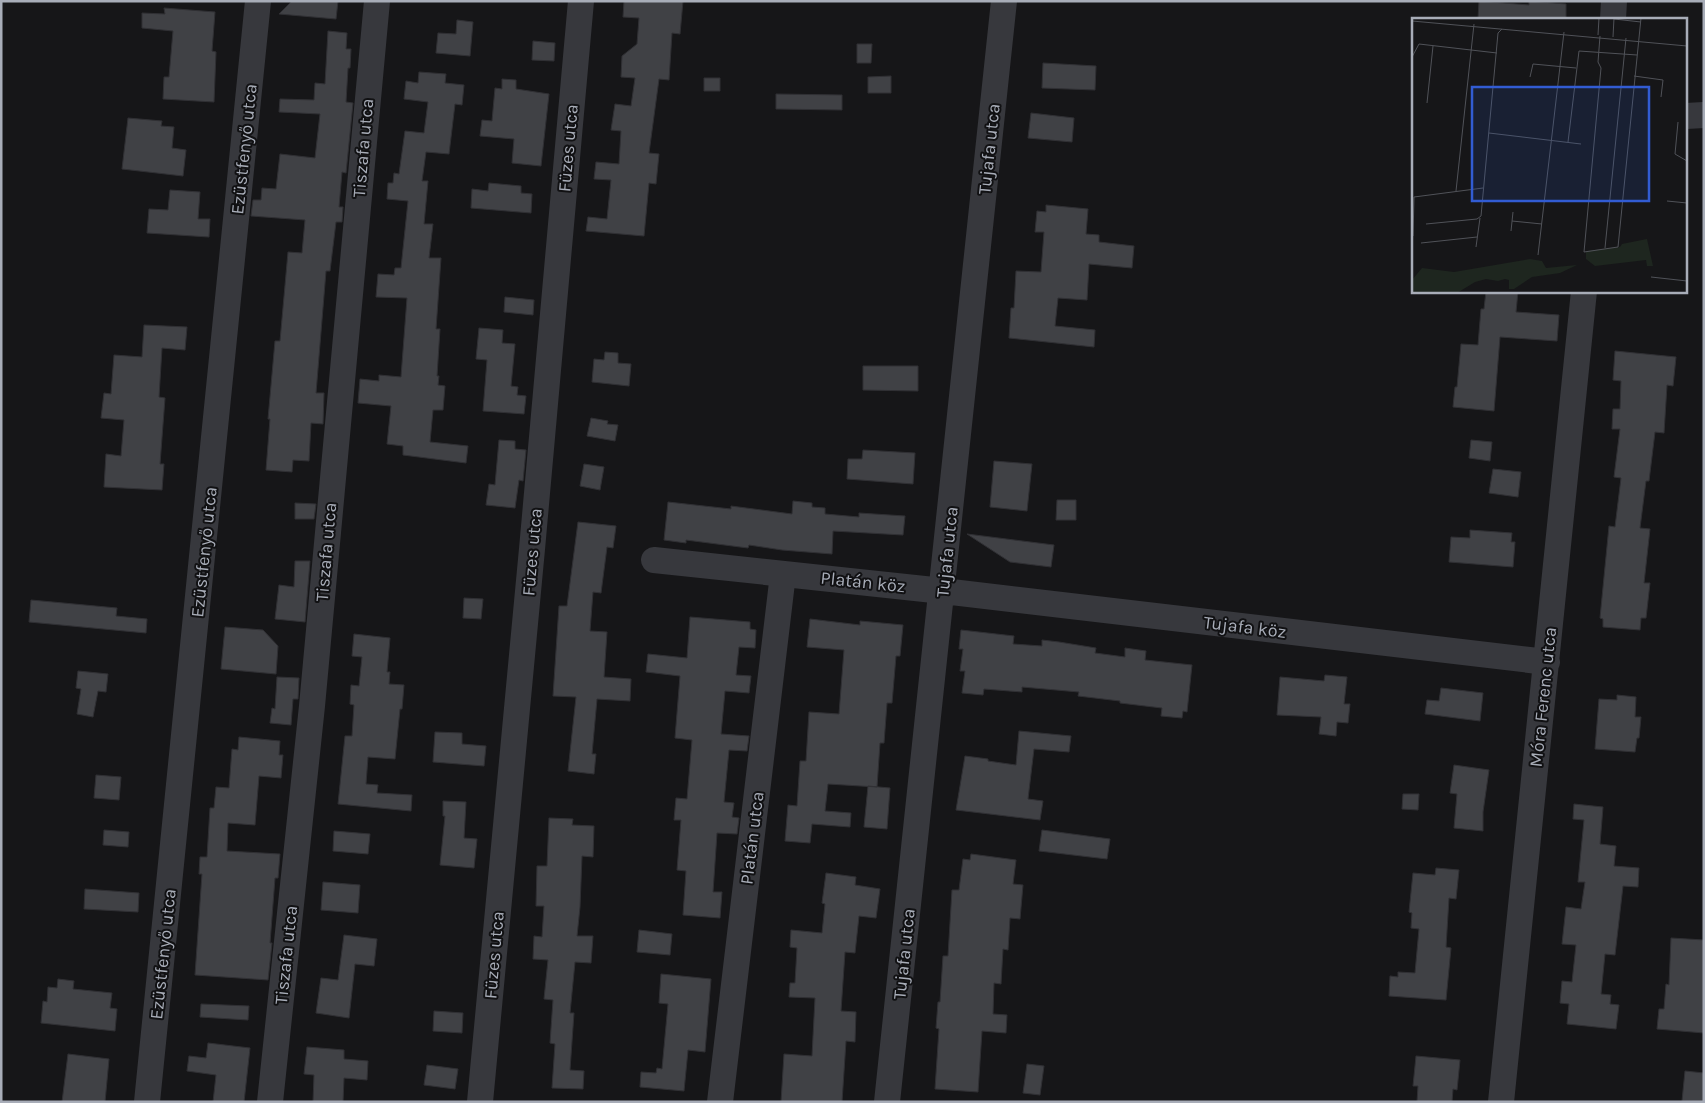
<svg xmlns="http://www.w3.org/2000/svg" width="1705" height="1103" font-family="Karla,sans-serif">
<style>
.building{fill:#404145;stroke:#303034}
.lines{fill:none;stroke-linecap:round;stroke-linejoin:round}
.minor{stroke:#37383d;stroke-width:26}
.labels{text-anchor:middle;stroke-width:4;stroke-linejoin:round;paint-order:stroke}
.street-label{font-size:18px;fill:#a8adb8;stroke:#111113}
.inset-road{fill:none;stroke:#505258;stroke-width:1}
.view{fill:#325cd3;fill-opacity:0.15;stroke:#325cd3;stroke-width:2.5}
.inset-edge{fill:none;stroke:#a8adb8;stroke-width:2.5}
</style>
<rect width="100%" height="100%" fill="#161618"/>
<path class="building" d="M 292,1 L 338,1 L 336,19 L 279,14 Z
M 624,1 L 683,1 L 680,34 L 672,33 L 669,80 L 659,79 L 649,153 L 659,154 L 656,184 L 649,183 L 644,236 L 586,231 L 588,217 L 607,219 L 611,180 L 594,179 L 596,162 L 619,164 L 621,131 L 611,130 L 615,104 L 631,106 L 635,78 L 621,77 L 622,56 L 637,44 L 639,18 L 623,17 Z
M 1479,1 L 1529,5 L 1529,1 L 1566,4 L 1566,19 L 1478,19 Z
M 164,8 L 215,12 L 212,51 L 216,52 L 214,102 L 163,99 L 164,77 L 169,77 L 173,31 L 142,28 L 142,13 L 165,14 Z
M 457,20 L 473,22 L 470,56 L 436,53 L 438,33 L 456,34 Z
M 328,31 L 347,33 L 346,49 L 351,49 L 350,68 L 348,68 L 346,102 L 353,103 L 346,173 L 342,172 L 339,207 L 343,207 L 342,222 L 336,222 L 330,271 L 326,271 L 316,393 L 324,393 L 323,424 L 311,423 L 309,461 L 293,460 L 292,472 L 266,470 L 270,419 L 268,419 L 275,341 L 280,341 L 288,252 L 302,253 L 305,220 L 251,216 L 253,200 L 261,200 L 262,188 L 276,189 L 280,154 L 315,158 L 320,114 L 279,112 L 280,99 L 314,100 L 315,83 L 325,84 Z
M 533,41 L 555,43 L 554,61 L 532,60 Z
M 857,44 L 872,44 L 871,63 L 857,63 Z
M 1043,63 L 1096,66 L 1095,90 L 1042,88 Z
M 419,72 L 446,74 L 445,83 L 464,85 L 462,105 L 455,104 L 449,154 L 426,152 L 422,181 L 428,181 L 424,224 L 433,224 L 429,258 L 441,258 L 436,329 L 440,329 L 437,376 L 439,376 L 438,385 L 445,386 L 443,410 L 433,410 L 430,442 L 468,446 L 466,463 L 403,455 L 403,446 L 387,444 L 391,406 L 358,403 L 360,379 L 379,381 L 379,375 L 401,377 L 407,298 L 376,297 L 378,274 L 394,275 L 395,268 L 401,268 L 408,201 L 387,199 L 388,183 L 393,183 L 394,173 L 399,174 L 405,131 L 424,133 L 428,102 L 404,99 L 406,81 L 418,83 Z
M 891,76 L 891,93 L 868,93 L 868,77 Z
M 704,78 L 720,78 L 720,91 L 704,91 Z
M 502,79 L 516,80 L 516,89 L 549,94 L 541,166 L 512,163 L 514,139 L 480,136 L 482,120 L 492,121 L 495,88 L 502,89 Z
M 776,94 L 842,95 L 842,110 L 776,109 Z
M 1031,113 L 1074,118 L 1072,142 L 1028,138 Z
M 128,118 L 162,121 L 161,126 L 174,127 L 172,148 L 186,150 L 183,176 L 122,169 Z
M 489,183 L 521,186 L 521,193 L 532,194 L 531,213 L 471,208 L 472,189 L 488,191 Z
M 170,190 L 200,192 L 198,219 L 210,219 L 209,237 L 147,233 L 149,209 L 168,210 Z
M 1046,205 L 1088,209 L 1086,234 L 1099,235 L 1099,242 L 1134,246 L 1132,268 L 1089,264 L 1087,300 L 1058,298 L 1055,326 L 1095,330 L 1094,347 L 1009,338 L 1011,308 L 1014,308 L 1016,271 L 1041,272 L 1044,232 L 1035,232 L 1037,211 L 1046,212 Z
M 1486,291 L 1518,291 L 1516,312 L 1559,315 L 1557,341 L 1500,337 L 1494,411 L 1453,407 L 1455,387 L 1457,387 L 1461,344 L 1478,345 L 1481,309 L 1484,309 Z
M 505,297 L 534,300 L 533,315 L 504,312 Z
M 144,325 L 187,327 L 185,350 L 162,348 L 159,397 L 165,398 L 160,464 L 164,464 L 162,490 L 104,487 L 106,454 L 121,456 L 124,420 L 101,418 L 104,393 L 111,394 L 114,355 L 142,357 Z
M 479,328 L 503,330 L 502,343 L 515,344 L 511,386 L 518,387 L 517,395 L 526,396 L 524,414 L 483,411 L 487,360 L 476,359 Z
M 1615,351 L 1676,357 L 1673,386 L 1667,385 L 1664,433 L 1655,432 L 1649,481 L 1646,481 L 1640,528 L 1650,529 L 1644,583 L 1650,583 L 1646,618 L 1641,618 L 1640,630 L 1603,627 L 1603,619 L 1600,618 L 1609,526 L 1615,527 L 1621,478 L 1614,477 L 1620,429 L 1612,429 L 1613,409 L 1620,409 L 1621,381 L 1613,380 Z
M 605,352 L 618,353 L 618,363 L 631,364 L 629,386 L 592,382 L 594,359 L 604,360 Z
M 863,366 L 918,366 L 918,391 L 863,390 Z
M 591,418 L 608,421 L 607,424 L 618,425 L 615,441 L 587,436 Z
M 499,440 L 515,441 L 515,449 L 526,450 L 523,481 L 519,480 L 515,508 L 486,505 L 489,484 L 495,485 Z
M 1471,440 L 1492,442 L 1490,461 L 1469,458 Z
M 863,450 L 915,453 L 913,484 L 847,479 L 848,459 L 862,459 Z
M 994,461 L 1032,464 L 1027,511 L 990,507 Z
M 584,464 L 604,467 L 600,490 L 580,486 Z
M 1493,469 L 1521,472 L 1518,497 L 1489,493 Z
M 1057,500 L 1076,500 L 1076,520 L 1056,520 Z
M 793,501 L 812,503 L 812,507 L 825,508 L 825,514 L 859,517 L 859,513 L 905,516 L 903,535 L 833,531 L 832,554 L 782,550 L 749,545 L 748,548 L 686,540 L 686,543 L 664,540 L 668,502 L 731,509 L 731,506 L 792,514 Z
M 295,503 L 316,504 L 314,519 L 295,519 Z
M 578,522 L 616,526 L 613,548 L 607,547 L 601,593 L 593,592 L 590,631 L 607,632 L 604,677 L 631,679 L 630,701 L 597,699 L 592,754 L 596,754 L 594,774 L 568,771 L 576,697 L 553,696 L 559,606 L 567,606 Z
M 1470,530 L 1512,533 L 1511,542 L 1515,542 L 1513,567 L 1449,562 L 1451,537 L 1470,538 Z
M 967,534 L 1054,545 L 1051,567 L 1010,562 Z
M 295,561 L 310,561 L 305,622 L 275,619 L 279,585 L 294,587 Z
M 464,598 L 483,599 L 481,619 L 463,618 Z
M 31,600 L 117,608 L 116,616 L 147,619 L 146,633 L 29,622 Z
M 690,617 L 750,622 L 750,629 L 756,630 L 755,648 L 739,647 L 736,675 L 751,676 L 749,693 L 725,691 L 721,734 L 749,736 L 747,751 L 729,750 L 724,802 L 734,803 L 732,817 L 739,818 L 737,834 L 717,833 L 713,892 L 722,892 L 720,918 L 683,915 L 686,871 L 677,870 L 681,820 L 674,820 L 676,798 L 687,799 L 692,740 L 675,738 L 680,676 L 646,672 L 648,654 L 687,658 Z
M 810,619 L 860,625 L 860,621 L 903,625 L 900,656 L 896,656 L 892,703 L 887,703 L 884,743 L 880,743 L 877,787 L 828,784 L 825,811 L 851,813 L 850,827 L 812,824 L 810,843 L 785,841 L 788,805 L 797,806 L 800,761 L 806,761 L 809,712 L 839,714 L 844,650 L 807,647 Z
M 225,627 L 263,630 L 278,646 L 276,674 L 221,669 Z
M 961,630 L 1014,636 L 1013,644 L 1042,646 L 1042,640 L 1059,642 L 1096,648 L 1095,653 L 1125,657 L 1125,648 L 1146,651 L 1145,660 L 1192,665 L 1187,712 L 1183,711 L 1182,718 L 1161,716 L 1162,708 L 1120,703 L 1120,701 L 1078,696 L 1079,692 L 1022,687 L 1022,692 L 984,689 L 983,695 L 962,693 L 965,671 L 960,671 L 963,649 L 959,649 Z
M 354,634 L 390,638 L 387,672 L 390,672 L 389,684 L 404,685 L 402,709 L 400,709 L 395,759 L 368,757 L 366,784 L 378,785 L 377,793 L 412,795 L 411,811 L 338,804 L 345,736 L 352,736 L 354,705 L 350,704 L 351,685 L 359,686 L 362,657 L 352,656 Z
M 78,671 L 108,674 L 106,692 L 98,691 L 93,717 L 77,714 L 81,689 L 76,688 Z
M 1325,675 L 1347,677 L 1344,704 L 1350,704 L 1348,723 L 1337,722 L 1336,736 L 1319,734 L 1321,717 L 1277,715 L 1280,677 L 1324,681 Z
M 277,677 L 299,678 L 298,699 L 293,699 L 291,725 L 270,723 L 272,708 L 275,709 Z
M 1441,688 L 1483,693 L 1480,721 L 1425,714 L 1427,700 L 1439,701 Z
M 1617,695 L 1636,697 L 1635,717 L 1641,717 L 1639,738 L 1637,738 L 1635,752 L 1595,749 L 1599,699 L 1617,700 Z
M 1019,731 L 1071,736 L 1069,752 L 1034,749 L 1028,799 L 1043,801 L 1040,820 L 956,810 L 965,756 L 988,759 L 988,761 L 1016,765 Z
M 435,732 L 462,733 L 462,744 L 486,746 L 484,766 L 433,762 Z
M 239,737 L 280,741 L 279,755 L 283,755 L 281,778 L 259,776 L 255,825 L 228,823 L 227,851 L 280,854 L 278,878 L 275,878 L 270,943 L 272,943 L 268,980 L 195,975 L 202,874 L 199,874 L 200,857 L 207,857 L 210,808 L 214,808 L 216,787 L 229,788 L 232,749 L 238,750 Z
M 1454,765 L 1489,770 L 1483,812 L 1483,831 L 1454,828 L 1457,794 L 1450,793 Z
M 96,775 L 121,777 L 119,800 L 94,798 Z
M 868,786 L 890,788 L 887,829 L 864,827 Z
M 1403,794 L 1419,794 L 1418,810 L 1402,809 Z
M 443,801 L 466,802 L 464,838 L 477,839 L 474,868 L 440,865 L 445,816 L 443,816 Z
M 1574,804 L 1603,807 L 1600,844 L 1616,846 L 1614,866 L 1639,868 L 1638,887 L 1623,886 L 1615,955 L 1605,954 L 1601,994 L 1611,995 L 1610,1004 L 1619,1005 L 1616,1029 L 1567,1024 L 1569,1004 L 1560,1003 L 1562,981 L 1572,982 L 1576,945 L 1562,944 L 1566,907 L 1581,909 L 1585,882 L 1578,882 L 1584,820 L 1573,819 Z
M 549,818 L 573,819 L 572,825 L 594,826 L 593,857 L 582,856 L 580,907 L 577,936 L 593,936 L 591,963 L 575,962 L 570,1013 L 574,1013 L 570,1070 L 584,1071 L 583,1089 L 552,1088 L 555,1044 L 550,1043 L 553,1000 L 544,999 L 548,960 L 533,959 L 534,936 L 542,937 L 544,906 L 536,906 L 537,866 L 547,866 Z
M 104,830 L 129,832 L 128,847 L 103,845 Z
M 1042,830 L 1110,839 L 1107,859 L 1039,851 Z
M 334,831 L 370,834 L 368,854 L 333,851 Z
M 971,854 L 1016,860 L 1013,884 L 1023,885 L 1020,919 L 1010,918 L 1008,950 L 1003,949 L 1001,984 L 994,983 L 993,1014 L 1007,1015 L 1006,1033 L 982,1031 L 978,1092 L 935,1089 L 939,1029 L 936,1028 L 938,1002 L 940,1002 L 943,956 L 948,956 L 952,890 L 959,890 L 963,859 L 970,860 Z
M 1436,868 L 1459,870 L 1456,899 L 1449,898 L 1446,947 L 1451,948 L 1446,1000 L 1389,996 L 1390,976 L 1398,977 L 1398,972 L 1415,973 L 1419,929 L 1411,928 L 1412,913 L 1409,912 L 1413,873 L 1435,875 Z
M 826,873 L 856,877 L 855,885 L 880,889 L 876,918 L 859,916 L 855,953 L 845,952 L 841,1011 L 856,1012 L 855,1042 L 846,1041 L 842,1102 L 781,1102 L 784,1054 L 812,1056 L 815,998 L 789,997 L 790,983 L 795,983 L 797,948 L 790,947 L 791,930 L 822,933 L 825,904 L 822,903 Z
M 323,882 L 360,885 L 358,913 L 321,910 Z
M 85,889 L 139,893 L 138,912 L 84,909 Z
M 639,930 L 672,934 L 670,955 L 637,952 Z
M 344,935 L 377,939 L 374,966 L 355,964 L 349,1018 L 316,1013 L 321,978 L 338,980 Z
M 1671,938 L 1704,940 L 1704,1033 L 1657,1029 L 1659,1009 L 1664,1009 L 1666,984 L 1669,985 Z
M 661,974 L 711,979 L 705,1052 L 688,1050 L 684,1091 L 640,1087 L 641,1072 L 656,1073 L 657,1068 L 662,1069 L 668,1004 L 659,1003 Z
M 58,979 L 74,981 L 73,989 L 112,993 L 110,1008 L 117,1009 L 115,1031 L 41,1023 L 43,1001 L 47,1002 L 48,987 L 57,988 Z
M 201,1004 L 249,1006 L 248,1020 L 200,1017 Z
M 434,1011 L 463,1013 L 462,1033 L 433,1031 Z
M 208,1043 L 250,1048 L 244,1102 L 213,1102 L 216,1075 L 187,1071 L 189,1056 L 206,1058 Z
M 307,1047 L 344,1050 L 344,1059 L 368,1061 L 367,1080 L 344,1078 L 343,1102 L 313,1102 L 314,1075 L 304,1074 Z
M 68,1054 L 109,1059 L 105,1102 L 62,1102 Z
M 1416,1056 L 1460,1060 L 1457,1090 L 1453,1089 L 1452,1102 L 1417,1102 L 1418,1086 L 1413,1086 Z
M 1027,1064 L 1044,1066 L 1040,1095 L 1023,1093 Z
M 427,1065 L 458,1069 L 455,1089 L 424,1085 Z
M 1685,1071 L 1704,1073 L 1704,1102 L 1682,1101 Z"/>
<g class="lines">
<path class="minor" d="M 1613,19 L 1614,1
M 1686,116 L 1704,115
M 654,560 L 943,591 L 1547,662
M 147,1102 L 258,1
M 270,1102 L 312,706 L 377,1
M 480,1102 L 532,549 L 581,1
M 720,1102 L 783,574
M 887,1102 L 1004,1
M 1501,1102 L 1584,291"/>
</g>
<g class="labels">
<g class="street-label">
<text transform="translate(363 148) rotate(-85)" y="6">Tiszafa utca</text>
<text transform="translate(568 148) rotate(-85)" y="6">Füzes utca</text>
<text transform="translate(244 149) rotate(-84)" y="6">Ezüstfenyő utca</text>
<text transform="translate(989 149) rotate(-84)" y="6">Tujafa utca</text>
<text transform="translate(204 552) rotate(-84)" y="6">Ezüstfenyő utca</text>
<text transform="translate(326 552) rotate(-85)" y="6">Tiszafa utca</text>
<text transform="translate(532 552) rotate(-85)" y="6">Füzes utca</text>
<text transform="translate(947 552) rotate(-84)" y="6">Tujafa utca</text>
<text transform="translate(863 582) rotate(6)" y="6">Platán köz</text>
<text transform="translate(1245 627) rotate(7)" y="6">Tujafa köz</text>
<text transform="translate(1543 697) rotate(-84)" y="6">Móra Ferenc utca</text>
<text transform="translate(752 838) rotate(-83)" y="6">Platán utca</text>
<text transform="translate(163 954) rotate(-84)" y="6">Ezüstfenyő utca</text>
<text transform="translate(904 954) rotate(-84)" y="6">Tujafa utca</text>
<text transform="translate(286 955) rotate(-84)" y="6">Tiszafa utca</text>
<text transform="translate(494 955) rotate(-85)" y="6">Füzes utca</text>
</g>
</g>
<g transform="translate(1412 18)">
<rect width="275" height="275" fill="#161618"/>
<path d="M 235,221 L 241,248 L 235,248 L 234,242 L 183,248 L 174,241 L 174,233 L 208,229 L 210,226 ZM 118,241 L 130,243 L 134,250 L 165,247 L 148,255 L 120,259 L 102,271 L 97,271 L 97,262 L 93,261 L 86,263 L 74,261 L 63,264 L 45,275 L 0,275 L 0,262 L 10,250 L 42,254 Z" fill="#1e261f"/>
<path class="inset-road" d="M 202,1 L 229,4M 0,3 L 275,28M 186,17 L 187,0M 188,18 L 186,44 L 189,50 L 172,234 L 206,229 L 229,0M 201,19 L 202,0M 0,39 L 7,26 L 85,35M 222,58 L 251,62 L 249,79M 118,59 L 121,46 L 164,50M 15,85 L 21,28M 266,104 L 263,136 L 275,143M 77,115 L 169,126M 156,124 L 167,33 L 225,37M 44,173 L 62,6M 255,183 L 275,185M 100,203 L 130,206M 14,206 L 65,201 L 69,198 L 86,15 L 90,11M 99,213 L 101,194M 1,218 L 2,179 L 71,170M 9,225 L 65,219M 64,229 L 68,200M 193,230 L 214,20M 126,237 L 152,14M 239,259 L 275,263"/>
<path class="view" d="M 60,69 L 237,69 L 237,183 L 60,183 Z"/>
<rect width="275" height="275" class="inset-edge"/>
</g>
<rect width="1705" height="1103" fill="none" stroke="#a8adb8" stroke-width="5"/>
</svg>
